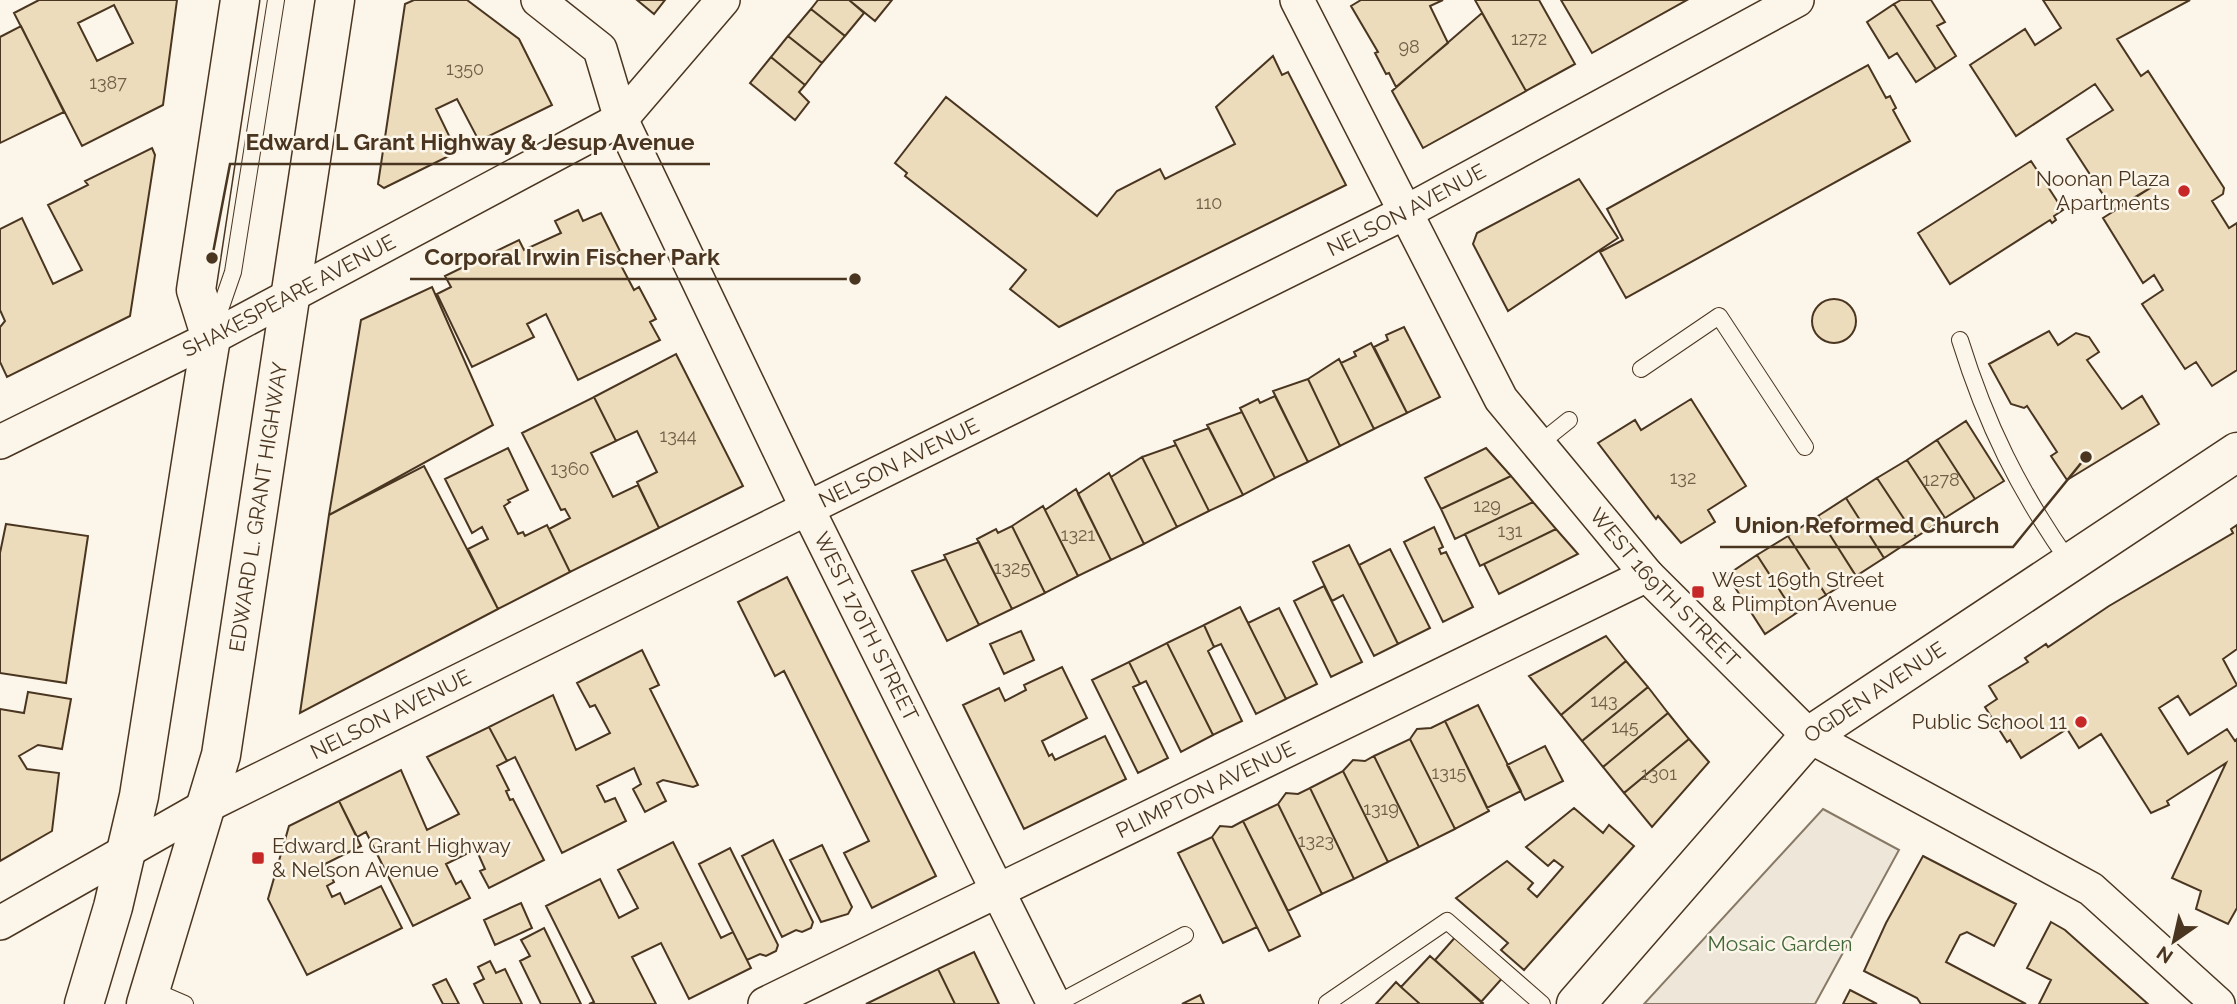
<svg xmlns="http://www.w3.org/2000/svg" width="2237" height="1004" font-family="Raleway,sans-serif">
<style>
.green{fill:#ede6d9;stroke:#887966;stroke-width:2}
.building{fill:#ecdcbc;stroke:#4a3520;stroke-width:2;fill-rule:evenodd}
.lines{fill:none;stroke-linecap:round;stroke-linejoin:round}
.lane-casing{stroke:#4a3520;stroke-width:18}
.street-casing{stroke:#4a3520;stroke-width:36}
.secondary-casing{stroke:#4a3520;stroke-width:41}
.lane{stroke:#fbf6e9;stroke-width:16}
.street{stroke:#fbf6e9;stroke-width:33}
.secondary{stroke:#fbf6e9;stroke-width:38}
.poi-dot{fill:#c62828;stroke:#fbf6e9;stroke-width:2.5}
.labels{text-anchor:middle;stroke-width:5;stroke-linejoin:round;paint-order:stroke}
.number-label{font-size:18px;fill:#725f47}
.poi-label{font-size:21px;fill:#4a3520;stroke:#fbf6e9;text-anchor:end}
.street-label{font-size:21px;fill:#4a3520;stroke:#fbf6e9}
.park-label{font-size:21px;fill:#436837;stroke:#fbf6e9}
.leader{fill:none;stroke:#4a3520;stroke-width:2.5}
.callout-dot{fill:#4a3520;stroke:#fbf6e9;stroke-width:2.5}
.callout-label{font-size:23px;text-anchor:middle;font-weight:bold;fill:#4a3520;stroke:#fbf6e9;stroke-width:5;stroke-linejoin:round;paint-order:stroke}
</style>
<rect width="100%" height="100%" fill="#fbf6e9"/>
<path class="green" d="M 1823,809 L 1899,850 L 1815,1004 L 1644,1004 Z"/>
<path class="building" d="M 39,0 L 177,0 L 163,105 L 82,146 L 14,13 ZM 114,5 L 133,43 L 97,61 L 78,23 Z
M 414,0 L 467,0 L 519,39 L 552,105 L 479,141 L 457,99 L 436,109 L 457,152 L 384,188 L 378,184 L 405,4 Z
M 637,0 L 665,0 L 654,14 Z
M 818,0 L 849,0 L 864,13 L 845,36 L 811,9 Z
M 849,0 L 892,0 L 875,21 Z
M 1361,0 L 1443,0 L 1430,6 L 1448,43 L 1396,87 L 1389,73 L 1386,74 L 1375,53 L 1378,52 L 1351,6 Z
M 1475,0 L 1539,0 L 1575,64 L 1526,91 Z
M 1561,0 L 1687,0 L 1592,53 Z
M 1901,0 L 1931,0 L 1945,22 L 1937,26 L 1956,56 L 1936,69 L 1894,4 Z
M 2043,0 L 2190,0 L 2117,39 L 2141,76 L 2148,71 L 2224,188 L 2223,194 L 2212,201 L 2229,228 L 2237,223 L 2237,370 L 2212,386 L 2196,362 L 2185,369 L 2142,304 L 2163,290 L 2154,275 L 2143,283 L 2103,218 L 2160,182 L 2113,210 L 2067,139 L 2113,110 L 2095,84 L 2016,136 L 1970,65 L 2025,29 L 2035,45 L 2061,28 Z
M 1894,4 L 1936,69 L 1916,82 L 1897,53 L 1889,58 L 1867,22 Z
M 811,9 L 845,36 L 822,63 L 788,36 Z
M 1482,13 L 1526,91 L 1423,148 L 1392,91 Z
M 21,26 L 64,112 L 0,143 L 0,37 Z
M 788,36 L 822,63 L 805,85 L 771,57 Z
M 1273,56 L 1282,75 L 1288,72 L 1346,185 L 1059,327 L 1010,289 L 1026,270 L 905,176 L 907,173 L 895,163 L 946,97 L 1097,216 L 1117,191 L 1160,169 L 1165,179 L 1235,144 L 1216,107 Z
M 771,57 L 805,85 L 799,92 L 809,102 L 795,120 L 750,83 Z
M 1868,65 L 1886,98 L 1890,96 L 1896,108 L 1893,110 L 1910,141 L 1626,298 L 1600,252 L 1623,240 L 1607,209 Z
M 152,148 L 155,155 L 130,316 L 7,377 L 0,362 L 0,327 L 5,321 L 0,310 L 0,229 L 22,218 L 53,284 L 82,270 L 48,205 L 88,185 L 85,181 Z
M 2031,161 L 2063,210 L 2054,216 L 2056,220 L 2052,223 L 2050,220 L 1950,284 L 1918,233 Z
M 1579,179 L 1618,238 L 1508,311 L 1473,244 L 1477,233 Z
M 578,210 L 583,221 L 601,213 L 620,251 L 615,254 L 634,290 L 639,287 L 656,319 L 650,322 L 660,340 L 578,380 L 546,314 L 527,324 L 534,337 L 472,367 L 437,294 L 451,287 L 445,276 L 519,240 L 524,250 L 561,233 L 555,221 Z
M 432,287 L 493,425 L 329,515 L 361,320 Z
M1812 321a22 22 0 1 1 44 0a22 22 0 1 1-44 0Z
M 1404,327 L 1440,397 L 1407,413 L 1374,347 L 1388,340 L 1386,335 Z
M 2049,331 L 2058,345 L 2076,333 L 2089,337 L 2099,352 L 2087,360 L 2122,409 L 2142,396 L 2159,424 L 2067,480 L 2051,456 L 2057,452 L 2027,406 L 2024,408 L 2011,404 L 1989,364 Z
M 1371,343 L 1407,413 L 1374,429 L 1341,363 L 1356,356 L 1354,352 Z
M 676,354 L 743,486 L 659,528 L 637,482 L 657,472 L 637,431 L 616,441 L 594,397 Z
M 1339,359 L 1374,429 L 1340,446 L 1308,379 Z
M 1308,379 L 1340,446 L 1308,462 L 1273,391 Z
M 1275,396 L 1308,462 L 1275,478 L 1240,408 L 1258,399 L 1260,403 Z
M 594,397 L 616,441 L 591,453 L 613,497 L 638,485 L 659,528 L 570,572 L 549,529 L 570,518 L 565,509 L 561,510 L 522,433 Z
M 1691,399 L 1746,486 L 1708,510 L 1715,522 L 1681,543 L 1658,516 L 1656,519 L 1598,443 L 1635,420 L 1641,430 Z
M 1242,412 L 1275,478 L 1243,495 L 1207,425 Z
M 1966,421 L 2004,481 L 1975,499 L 1937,440 Z
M 1209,428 L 1243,495 L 1209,511 L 1174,441 Z
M 1937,440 L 1975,499 L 1945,518 L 1907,460 Z
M 1176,445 L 1209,511 L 1177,527 L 1142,457 Z
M 508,448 L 528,490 L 508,500 L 510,502 L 504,506 L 518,534 L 523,532 L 525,536 L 547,525 L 570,572 L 498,609 L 468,549 L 488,539 L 482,527 L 472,533 L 445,479 Z
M 1486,448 L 1511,476 L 1441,509 L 1425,478 Z
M 1142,457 L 1177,527 L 1144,544 L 1111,477 Z
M 1907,460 L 1945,518 L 1916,537 L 1877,478 Z
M 424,466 L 498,609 L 300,713 L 329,515 Z
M 1109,473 L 1144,544 L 1111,560 L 1078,494 Z
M 1511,476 L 1533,502 L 1455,539 L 1441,509 Z
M 1877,478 L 1916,537 L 1884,558 L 1846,498 Z
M 1076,489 L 1111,560 L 1078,576 L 1045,510 Z
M 1846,498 L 1884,558 L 1856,576 L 1818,516 Z
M 1533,502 L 1556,529 L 1480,566 L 1465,534 Z
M 1043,506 L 1078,576 L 1045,593 L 1012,526 Z
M 1818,516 L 1856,576 L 1826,595 L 1788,536 Z
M 6,524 L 88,536 L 66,683 L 0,673 L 0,553 Z
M 2237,525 L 2237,649 L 2223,659 L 2237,685 L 2190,715 L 2178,696 L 2159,708 L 2188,754 L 2227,729 L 2235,741 L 2237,739 L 2237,908 L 2228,924 L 2196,909 L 2201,891 L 2172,878 L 2226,763 L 2167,801 L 2169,805 L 2151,813 L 2101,734 L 2079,748 L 2067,729 L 2021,758 L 2010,740 L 2007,742 L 1985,707 L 1997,699 L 1989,686 L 2028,662 L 2025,658 L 2046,644 L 2048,647 L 2109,606 L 2233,533 L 2231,529 Z
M 1012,526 L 1045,593 L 1012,609 L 977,539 L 996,529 L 998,533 Z
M 1434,527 L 1443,547 L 1439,549 L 1441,554 L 1446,552 L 1473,607 L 1443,622 L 1404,542 Z
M 1556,529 L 1578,554 L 1499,594 L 1484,564 Z
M 1788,536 L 1826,595 L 1795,614 L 1757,555 Z
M 979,542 L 1012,609 L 979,625 L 944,555 Z
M 1349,545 L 1398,644 L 1374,656 L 1343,595 L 1332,601 L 1313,562 Z
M 1390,549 L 1430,628 L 1398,644 L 1359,565 Z
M 1757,555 L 1795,614 L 1765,634 L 1727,575 Z
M 946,559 L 979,625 L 947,641 L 912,571 Z
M 787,577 L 936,876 L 872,908 L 844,853 L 869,841 L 784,671 L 775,676 L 738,602 Z
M 1324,586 L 1362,662 L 1331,677 L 1294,601 Z
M 1240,607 L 1286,699 L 1256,714 L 1221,644 L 1214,647 L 1204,625 Z
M 1279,608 L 1317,684 L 1286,699 L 1248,623 Z
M 1204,625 L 1214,647 L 1208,651 L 1242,721 L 1213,735 L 1167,643 Z
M 1021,631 L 1034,660 L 1004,674 L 990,644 Z
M 1606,636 L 1626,661 L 1561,715 L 1529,676 Z
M 1167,643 L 1213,735 L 1181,752 L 1146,681 L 1140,684 L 1129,662 Z
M 642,650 L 659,685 L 650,689 L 698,785 L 693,787 L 663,780 L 657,783 L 666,801 L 645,812 L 633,789 L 641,784 L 634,768 L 597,786 L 605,802 L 615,798 L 626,821 L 562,853 L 515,757 L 507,761 L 489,727 L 553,695 L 576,750 L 610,733 L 595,705 L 590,707 L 577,683 Z
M 1626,661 L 1648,687 L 1582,741 L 1561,715 Z
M 1129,662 L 1140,684 L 1133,687 L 1168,758 L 1138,773 L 1092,680 Z
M 1062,667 L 1087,718 L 1042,741 L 1049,756 L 1052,754 L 1055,760 L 1105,736 L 1126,779 L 1024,829 L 963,705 L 999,688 L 1005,701 L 1026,690 L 1024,685 Z
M 1648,687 L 1668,713 L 1603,767 L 1582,741 Z
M 28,692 L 71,699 L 62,749 L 38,745 L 19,756 L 27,769 L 59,773 L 52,831 L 0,861 L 0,709 L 24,713 Z
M 1478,705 L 1521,791 L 1487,808 L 1445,721 Z
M 1668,713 L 1689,739 L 1624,793 L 1603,767 Z
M 1445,721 L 1489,811 L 1455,829 L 1410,739 L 1417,729 L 1431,728 Z
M 489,727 L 507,761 L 497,766 L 509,790 L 506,791 L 510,800 L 513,799 L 544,860 L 489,888 L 480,871 L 485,869 L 476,849 L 446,864 L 456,884 L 461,881 L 470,898 L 413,926 L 366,832 L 357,837 L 339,801 L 401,770 L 427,830 L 459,814 L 427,757 Z
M 1410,739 L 1455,829 L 1419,847 L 1374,756 Z
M 1689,739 L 1709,762 L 1652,827 L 1624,793 Z
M 1545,746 L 1563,781 L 1525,800 L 1507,765 Z
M 1374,756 L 1419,847 L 1388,862 L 1343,771 L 1353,760 L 1365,761 Z
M 1343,771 L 1388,862 L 1354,879 L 1310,788 Z
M 1310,788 L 1354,879 L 1322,894 L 1278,804 L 1286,793 L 1298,794 Z
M 339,801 L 361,846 L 325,864 L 334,882 L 327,886 L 332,897 L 340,893 L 345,904 L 381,886 L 402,928 L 307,975 L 268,899 L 289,826 Z
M 1278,804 L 1322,894 L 1288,911 L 1243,821 Z
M 1574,808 L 1603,833 L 1609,825 L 1634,846 L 1524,970 L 1501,950 L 1508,943 L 1456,898 L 1507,861 L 1533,883 L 1528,889 L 1537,897 L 1563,867 L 1554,860 L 1548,866 L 1526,847 Z
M 1243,821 L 1300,936 L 1269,951 L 1212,837 L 1220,826 L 1232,827 Z
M 1212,837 L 1257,927 L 1223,943 L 1178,853 Z
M 773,840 L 813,922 L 811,928 L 802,932 L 796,930 L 782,937 L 742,856 Z
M 673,842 L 721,938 L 733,932 L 751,968 L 689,999 L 661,943 L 632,957 L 656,1004 L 589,1004 L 594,1002 L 546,906 L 600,879 L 619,918 L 638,908 L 618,870 Z
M 822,845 L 852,907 L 848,914 L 821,922 L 790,860 Z
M 730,848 L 778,945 L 776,951 L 766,956 L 760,954 L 747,960 L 699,864 Z
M 1923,856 L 2016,904 L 1994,946 L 1967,932 L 1960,935 L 1946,962 L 2026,1004 L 1921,1004 L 1917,998 L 1864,971 L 1886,923 Z
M 521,903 L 532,928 L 495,945 L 484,920 Z
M 2051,922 L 2065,930 L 2148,1004 L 2039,1004 L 2051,980 L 2027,968 Z
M 544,928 L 581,1004 L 541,1004 L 520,961 L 530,956 L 521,940 Z
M 1458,934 L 1505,975 L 1481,1002 L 1435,960 Z
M 974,952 L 999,1004 L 955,1004 L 938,969 Z
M 1430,956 L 1483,1003 L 1482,1004 L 1420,1004 L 1401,987 Z
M 490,961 L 496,973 L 505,969 L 522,1004 L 484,1004 L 474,984 L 484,979 L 478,967 Z
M 938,969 L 955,1004 L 866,1004 Z
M 446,979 L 459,1004 L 443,1004 L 433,985 Z
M 1396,982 L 1401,987 L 1420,1004 L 1376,1004 Z
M 1850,990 L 1877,1004 L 1843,1004 Z
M 1200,995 L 1204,1004 L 1182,1004 Z"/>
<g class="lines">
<defs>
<path id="lane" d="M 214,327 L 233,272 L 276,0
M 1960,340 C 1986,424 2019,491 2070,563
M 1641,369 L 1719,316 L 1805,447
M 1539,444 L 1569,420
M 150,989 L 185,1004
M 1327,1003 L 1447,921 L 1542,1004
M 1056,1004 L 1185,935"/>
<g id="street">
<path id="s1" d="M 538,0 L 600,49 L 621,119 L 808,510 L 1054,1004"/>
<path id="s2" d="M 1297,0 L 1501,399 L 1647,575 L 1809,736 L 2091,889 L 2218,1004"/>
<path id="s3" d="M 0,442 L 211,338 L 621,119 L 723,0"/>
<path id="s4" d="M 0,923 L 206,806 L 1406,212 L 1797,0"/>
<path id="s5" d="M 765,1004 L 1647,575"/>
</g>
<g id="secondary">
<path d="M 84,1004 L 113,907 L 139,796 L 204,380 L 211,338 L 196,290 L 240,0"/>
<path id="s6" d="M 146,1004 L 221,755 L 335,0"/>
<path id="s7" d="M 1576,1004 L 1809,736 L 2237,452"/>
</g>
</defs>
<use href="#lane" class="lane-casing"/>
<use href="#street" class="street-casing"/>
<use href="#secondary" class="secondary-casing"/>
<use href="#lane" class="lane"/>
<use href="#street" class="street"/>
<use href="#secondary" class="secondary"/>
</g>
<g class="poi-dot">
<circle cx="2184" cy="191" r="7"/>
<rect x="1691" y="585" width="14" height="14" rx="3.5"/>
<circle cx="2081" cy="722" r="7"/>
<rect x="251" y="851" width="14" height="14" rx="3.5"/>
</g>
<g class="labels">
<g class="number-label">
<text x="1529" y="45">1272</text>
<text x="1409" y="53">98</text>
<text x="465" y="75">1350</text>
<text x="108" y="89">1387</text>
<text x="1209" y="209">110</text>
<text x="678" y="442">1344</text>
<text x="570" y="475">1360</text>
<text x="1683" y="484">132</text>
<text x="1941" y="486">1278</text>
<text x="1487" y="512">129</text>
<text x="1510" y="537">131</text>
<text x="1078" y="541">1321</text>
<text x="1012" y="574">1325</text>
<text x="1604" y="707">143</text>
<text x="1625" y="733">145</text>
<text x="1449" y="779">1315</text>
<text x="1659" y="780">1301</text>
<text x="1381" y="815">1319</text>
<text x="1316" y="847">1323</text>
</g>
<g class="poi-label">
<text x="2170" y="186">Noonan Plaza<tspan x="2170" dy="24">Apartments</tspan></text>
<text x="1712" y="587" text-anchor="start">West 169th Street<tspan x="1712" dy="24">&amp; Plimpton Avenue</tspan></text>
<text x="2067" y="729">Public School 11</text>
<text x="272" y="853" text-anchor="start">Edward L Grant Highway<tspan x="272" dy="24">&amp; Nelson Avenue</tspan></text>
</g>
<g class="street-label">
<text dy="7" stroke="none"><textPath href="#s4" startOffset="1577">NELSON AVENUE</textPath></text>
<text dy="7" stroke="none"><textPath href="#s3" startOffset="324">SHAKESPEARE AVENUE</textPath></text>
<text dy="7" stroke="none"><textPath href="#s4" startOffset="1010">NELSON AVENUE</textPath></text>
<text dy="7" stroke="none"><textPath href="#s6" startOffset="511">EDWARD L. GRANT HIGHWAY</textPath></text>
<text dy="7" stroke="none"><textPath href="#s2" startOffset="698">WEST 169TH STREET</textPath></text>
<text dy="7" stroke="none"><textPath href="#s1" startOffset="716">WEST 170TH STREET</textPath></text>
<text dy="7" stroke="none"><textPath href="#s7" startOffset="434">OGDEN AVENUE</textPath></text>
<text dy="7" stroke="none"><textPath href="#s4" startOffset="443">NELSON AVENUE</textPath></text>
<text dy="7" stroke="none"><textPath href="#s5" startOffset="490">PLIMPTON AVENUE</textPath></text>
</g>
<g class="park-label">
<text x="1780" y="951">Mosaic Garden</text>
</g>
</g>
<path class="leader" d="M212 258L230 164H710M855 279L734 279H410M2086 457L2013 547H1720"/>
<g class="callout-dot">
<circle cx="212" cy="258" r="7"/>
<circle cx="855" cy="279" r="7"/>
<circle cx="2086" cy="457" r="7"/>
</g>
<g class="callout-label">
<text x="470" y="150">Edward L Grant Highway &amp; Jesup Avenue</text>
<text x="572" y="265">Corporal Irwin Fischer Park</text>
<text x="1867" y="533">Union Reformed Church</text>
</g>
<g transform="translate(2174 941) rotate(214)" stroke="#fbf6e9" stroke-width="5" paint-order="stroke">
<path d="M0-5L12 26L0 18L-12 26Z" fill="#4a3520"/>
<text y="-10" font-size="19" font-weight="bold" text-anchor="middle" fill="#4a3520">N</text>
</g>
</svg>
